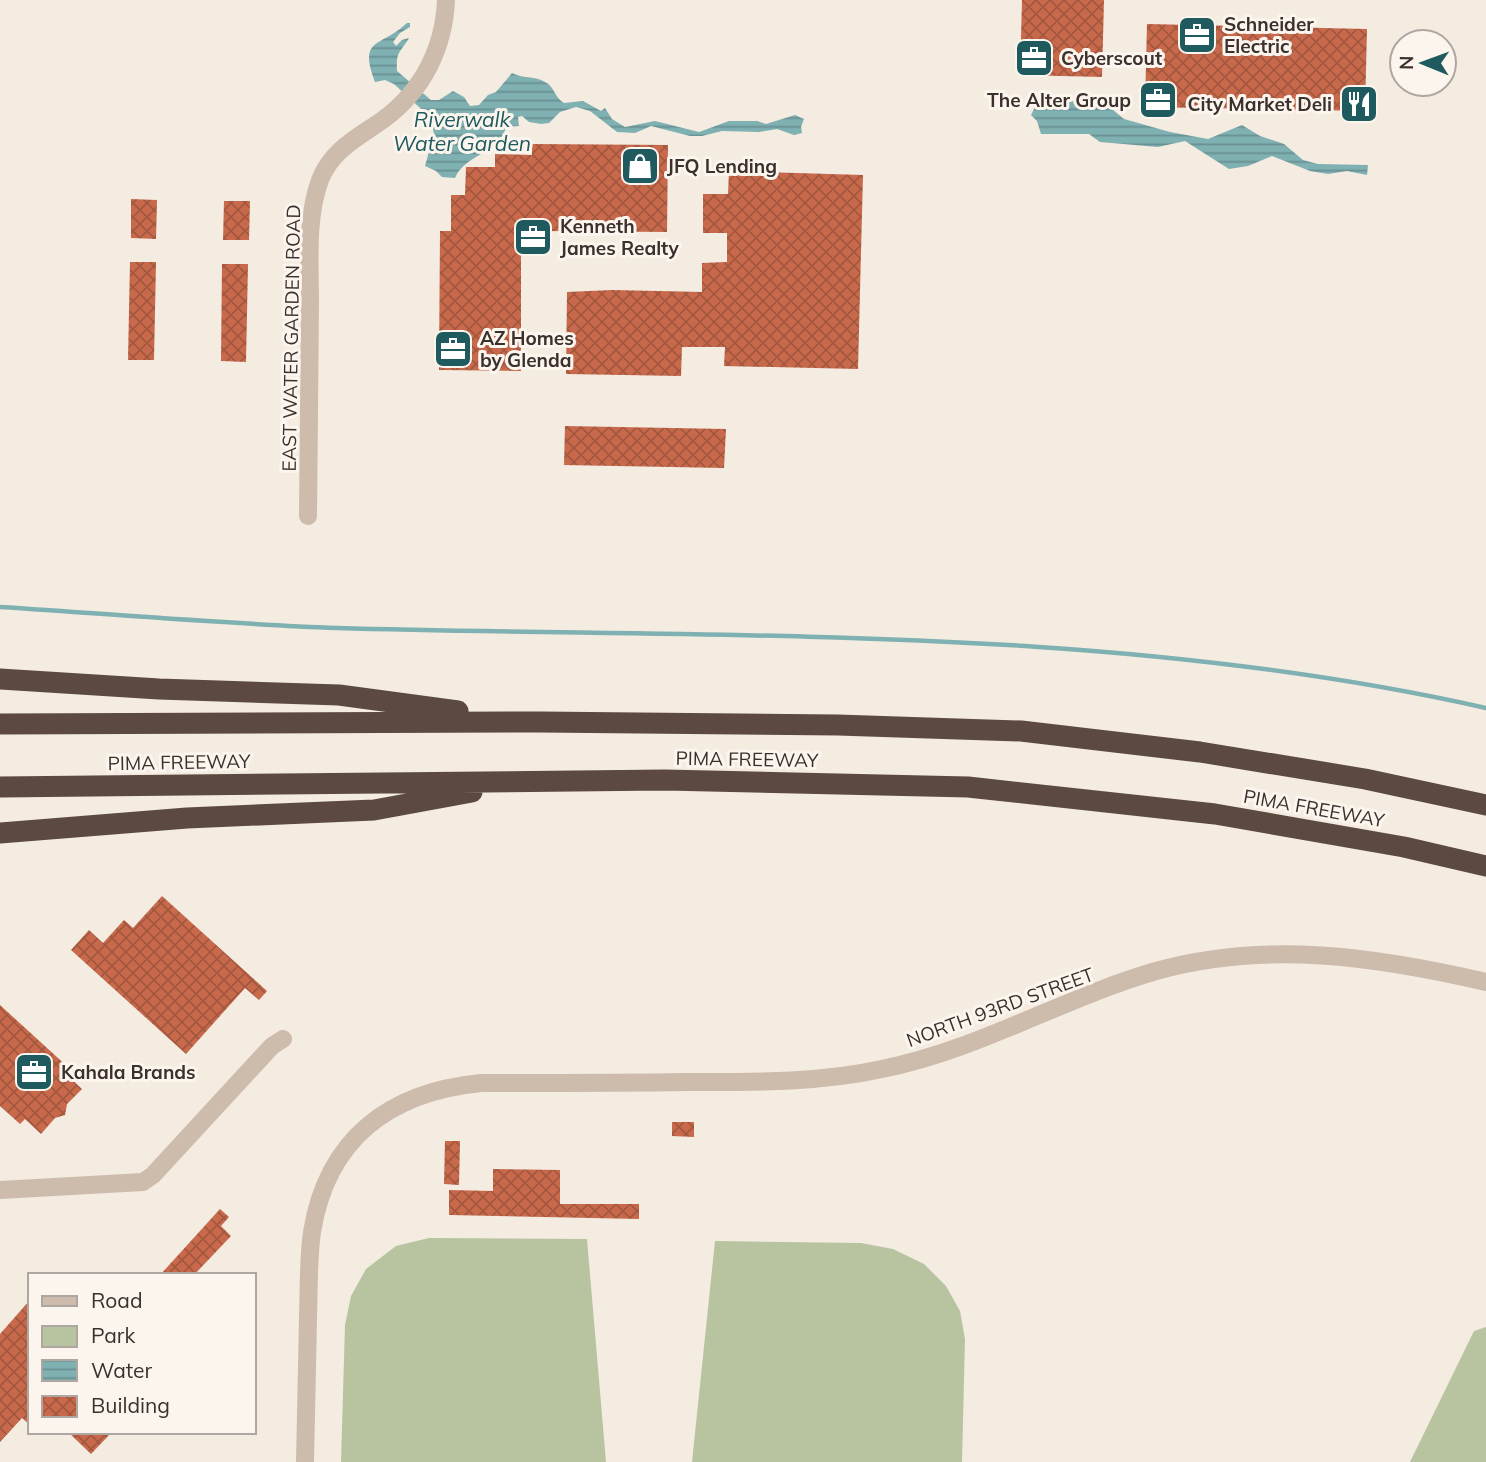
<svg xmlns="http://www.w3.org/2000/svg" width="1486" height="1462" font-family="Mulish,sans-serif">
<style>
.green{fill:#b8c4a0}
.water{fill:url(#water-rules)}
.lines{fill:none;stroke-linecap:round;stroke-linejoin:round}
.stream{stroke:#7fb0b2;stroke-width:4.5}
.building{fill:url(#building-cross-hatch)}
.minor{stroke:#cdbbac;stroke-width:18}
.motorway{stroke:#5c4a42;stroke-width:21}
.labels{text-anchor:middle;stroke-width:6;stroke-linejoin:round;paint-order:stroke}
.poi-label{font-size:19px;font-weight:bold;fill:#3b302b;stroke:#fbf5ee;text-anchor:start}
.street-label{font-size:19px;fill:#3b302b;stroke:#fbf5ee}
.water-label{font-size:21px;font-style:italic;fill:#1f5a5e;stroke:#fbf5ee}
</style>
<defs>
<pattern id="water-rules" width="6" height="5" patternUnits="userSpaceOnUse" patternTransform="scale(1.75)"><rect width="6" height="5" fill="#7fb0b2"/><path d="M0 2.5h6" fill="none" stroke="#699091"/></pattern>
<pattern id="building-cross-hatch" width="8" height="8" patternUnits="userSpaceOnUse" patternTransform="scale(1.75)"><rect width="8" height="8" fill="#c8694b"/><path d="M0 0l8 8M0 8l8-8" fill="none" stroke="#a4573f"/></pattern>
</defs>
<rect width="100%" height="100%" fill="#f4ebe1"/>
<path class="green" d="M 429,1238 L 587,1239 L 606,1462 L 341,1462 L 345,1325 L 351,1296 L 366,1269 L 396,1246 Z
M 715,1241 L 861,1243 L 893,1249 L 924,1264 L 946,1286 L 960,1311 L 965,1339 L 962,1462 L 692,1462 Z
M 1486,1327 L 1486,1462 L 1410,1462 L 1474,1331 Z"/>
<path class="water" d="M 407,23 L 410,23 L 410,27 L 400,33 L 393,42 L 396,46 L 402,40 L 409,38 C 400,53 396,51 397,71 L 431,100 L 439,100 L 453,91 L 464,97 L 470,106 L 479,105 L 488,95 L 496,92 L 512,73 C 523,79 533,75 545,82 C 555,87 554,97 564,103 L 583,101 L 601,111 L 605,108 L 612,119 L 625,127 L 655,121 L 699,132 L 729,121 L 757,121 L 766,124 L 795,115 L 804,119 L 801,127 L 802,133 L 794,135 L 777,129 L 759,132 L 722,131 L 702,136 L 690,136 L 651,126 L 635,133 L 617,132 L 590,111 L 576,107 L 560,112 L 549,123 L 541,124 L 529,122 L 522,116 L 518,117 L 519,126 L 506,127 C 499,154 465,154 455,178 L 442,177 L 436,171 L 425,166 L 434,134 L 431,118 L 394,84 L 385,80 L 375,82 C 358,37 380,48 407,23 Z
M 1101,100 L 1124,119 L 1170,132 L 1208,139 L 1242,125 L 1260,136 L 1284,144 L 1303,160 L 1318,164 L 1368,165 L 1367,175 L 1347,171 L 1328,174 L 1310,171 L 1272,156 L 1248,166 L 1229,169 L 1185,141 L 1158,147 L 1100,142 L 1089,134 L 1041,134 L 1037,121 L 1031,115 L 1037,103 Z"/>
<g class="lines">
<path class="stream" d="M 0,607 C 112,614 224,624 337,628 C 721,639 1108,623 1486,708"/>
</g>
<path class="building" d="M 1022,0 L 1104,0 L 1102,77 L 1020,75 Z
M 1147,24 L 1367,29 L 1365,111 L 1145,107 Z
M 532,144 L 668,145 L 667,232 L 545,231 L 545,250 L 521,250 L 521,371 L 439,370 L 440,231 L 451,231 L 451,195 L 465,195 L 466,167 L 495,167 L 495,154 L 532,155 Z
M 729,171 L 863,175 L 858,369 L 724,366 L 725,347 L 682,347 L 681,376 L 566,374 L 567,292 L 612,290 L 702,292 L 702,263 L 727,262 L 727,233 L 703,233 L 703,194 L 728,194 Z
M 131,199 L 157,200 L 156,239 L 131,238 Z
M 224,201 L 250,201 L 249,240 L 223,240 Z
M 130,262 L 156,262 L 154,360 L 128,360 Z
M 222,264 L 248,264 L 246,362 L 221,361 Z
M 565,426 L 726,429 L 724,468 L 564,465 Z
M 162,896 L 267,991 L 259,1000 L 245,988 L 186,1054 L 71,950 L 89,930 L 103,943 L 124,920 L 133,928 Z
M 0,1005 L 70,1069 L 66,1074 L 82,1089 L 67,1104 L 65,1115 L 55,1118 L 41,1134 L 25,1119 L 20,1124 L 0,1106 Z
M 672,1122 L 694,1122 L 694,1137 L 672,1136 Z
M 445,1141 L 460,1141 L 459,1185 L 444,1184 Z
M 493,1169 L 560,1170 L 560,1204 L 639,1204 L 639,1219 L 449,1215 L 449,1190 L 493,1191 Z
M 220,1209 L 229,1217 L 221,1226 L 231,1236 L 194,1275 L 160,1275 Z
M 30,1300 L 30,1425 L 22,1418 L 0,1442 L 0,1334 Z
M 68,1432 L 112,1432 L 91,1454 Z"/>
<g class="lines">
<path class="minor" d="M 308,516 C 309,445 309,374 310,302 C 310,263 306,218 320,180 C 332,149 359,137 384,119 C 423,90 444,48 446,0
M 0,1190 L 143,1182 L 153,1175 L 272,1046 L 283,1039
M 305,1462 C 306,1414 307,1366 308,1318 C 309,1289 308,1260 312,1232 C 327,1139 389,1092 481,1083 C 550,1083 619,1083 687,1082 C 753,1082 818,1083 882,1069 C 978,1050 1063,998 1156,971 C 1265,940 1378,957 1486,982"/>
<path class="motorway" d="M 0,679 L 159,689 L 339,695 L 458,711
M 0,724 L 540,722 L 838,725 L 1021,731 L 1200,752 L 1365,779 L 1486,805
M 0,787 L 665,780 L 968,787 L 1215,814 L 1404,847 L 1486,866
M 0,833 L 187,818 L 374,810 L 472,792"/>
</g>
<defs>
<symbol id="office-square" viewBox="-11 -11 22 22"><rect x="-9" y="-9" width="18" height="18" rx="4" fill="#1f5a5e" stroke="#fbf5ee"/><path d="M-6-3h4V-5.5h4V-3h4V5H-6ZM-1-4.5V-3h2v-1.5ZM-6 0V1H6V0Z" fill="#fff"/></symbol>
<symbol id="restaurant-square" viewBox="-11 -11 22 22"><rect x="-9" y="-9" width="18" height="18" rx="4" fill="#1f5a5e" stroke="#fbf5ee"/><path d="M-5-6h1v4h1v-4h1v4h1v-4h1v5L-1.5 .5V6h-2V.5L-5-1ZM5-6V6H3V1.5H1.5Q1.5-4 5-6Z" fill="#fff"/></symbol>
<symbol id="shop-square" viewBox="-11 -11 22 22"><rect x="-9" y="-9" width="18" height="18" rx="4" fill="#1f5a5e" stroke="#fbf5ee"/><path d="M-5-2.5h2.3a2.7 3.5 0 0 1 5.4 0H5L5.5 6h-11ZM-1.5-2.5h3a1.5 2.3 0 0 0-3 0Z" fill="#fff"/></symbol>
</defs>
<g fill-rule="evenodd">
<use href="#office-square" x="1175" y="13" width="44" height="44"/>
<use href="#office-square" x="1012" y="36" width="44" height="44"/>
<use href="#office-square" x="1136" y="78" width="44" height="44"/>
<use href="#restaurant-square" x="1337" y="82" width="44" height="44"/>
<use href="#shop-square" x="618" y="144" width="44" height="44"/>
<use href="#office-square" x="511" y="215" width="44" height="44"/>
<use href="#office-square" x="431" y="327" width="44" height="44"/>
<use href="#office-square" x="12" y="1050" width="44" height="44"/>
</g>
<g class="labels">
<g class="poi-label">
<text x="1224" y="31">Schneider<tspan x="1224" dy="22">Electric</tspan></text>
<text x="1061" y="65">Cyberscout</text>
<text x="1131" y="107" text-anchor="end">The Alter Group</text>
<text x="1332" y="111" text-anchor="end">City Market Deli</text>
<text x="667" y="173">JFQ Lending</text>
<text x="560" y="233">Kenneth<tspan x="560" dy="22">James Realty</tspan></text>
<text x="480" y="345">AZ Homes<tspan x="480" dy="22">by Glenda</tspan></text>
<text x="61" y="1079">Kahala Brands</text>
</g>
<g class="street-label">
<text transform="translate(291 338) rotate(-89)" y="7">EAST WATER GARDEN ROAD</text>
<text transform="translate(747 759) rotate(1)" y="7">PIMA FREEWAY</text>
<text transform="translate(179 762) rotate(-1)" y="7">PIMA FREEWAY</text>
<text transform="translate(1314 808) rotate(10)" y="7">PIMA FREEWAY</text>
<text transform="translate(1000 1007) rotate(-20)" y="7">NORTH 93RD STREET</text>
</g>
<g class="water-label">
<text x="462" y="127">Riverwalk<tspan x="462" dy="24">Water Garden</tspan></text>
</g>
</g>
<rect x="28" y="1273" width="228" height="161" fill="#fbf5ee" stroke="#aea6a0" stroke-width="2"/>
<rect x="42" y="1296" width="35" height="10" fill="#cdbbac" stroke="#aea6a0" stroke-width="2"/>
<text x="91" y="1308" font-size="21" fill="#3b302b">Road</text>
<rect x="42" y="1326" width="35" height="21" fill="#b8c4a0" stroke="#aea6a0" stroke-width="2"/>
<text x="91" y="1343" font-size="21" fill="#3b302b">Park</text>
<rect x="42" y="1360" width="35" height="21" fill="url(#water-rules)" stroke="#aea6a0" stroke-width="2"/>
<text x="91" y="1378" font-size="21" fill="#3b302b">Water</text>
<rect x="42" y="1396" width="35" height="21" fill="url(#building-cross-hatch)" stroke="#aea6a0" stroke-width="2"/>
<text x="91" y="1413" font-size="21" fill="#3b302b">Building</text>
<g transform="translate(1423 63) rotate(271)"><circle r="33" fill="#fbf5ee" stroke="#aea6a0" stroke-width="2"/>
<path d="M0-5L12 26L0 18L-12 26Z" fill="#1f5a5e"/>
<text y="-10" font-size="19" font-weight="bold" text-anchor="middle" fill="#3b302b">N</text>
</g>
</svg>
